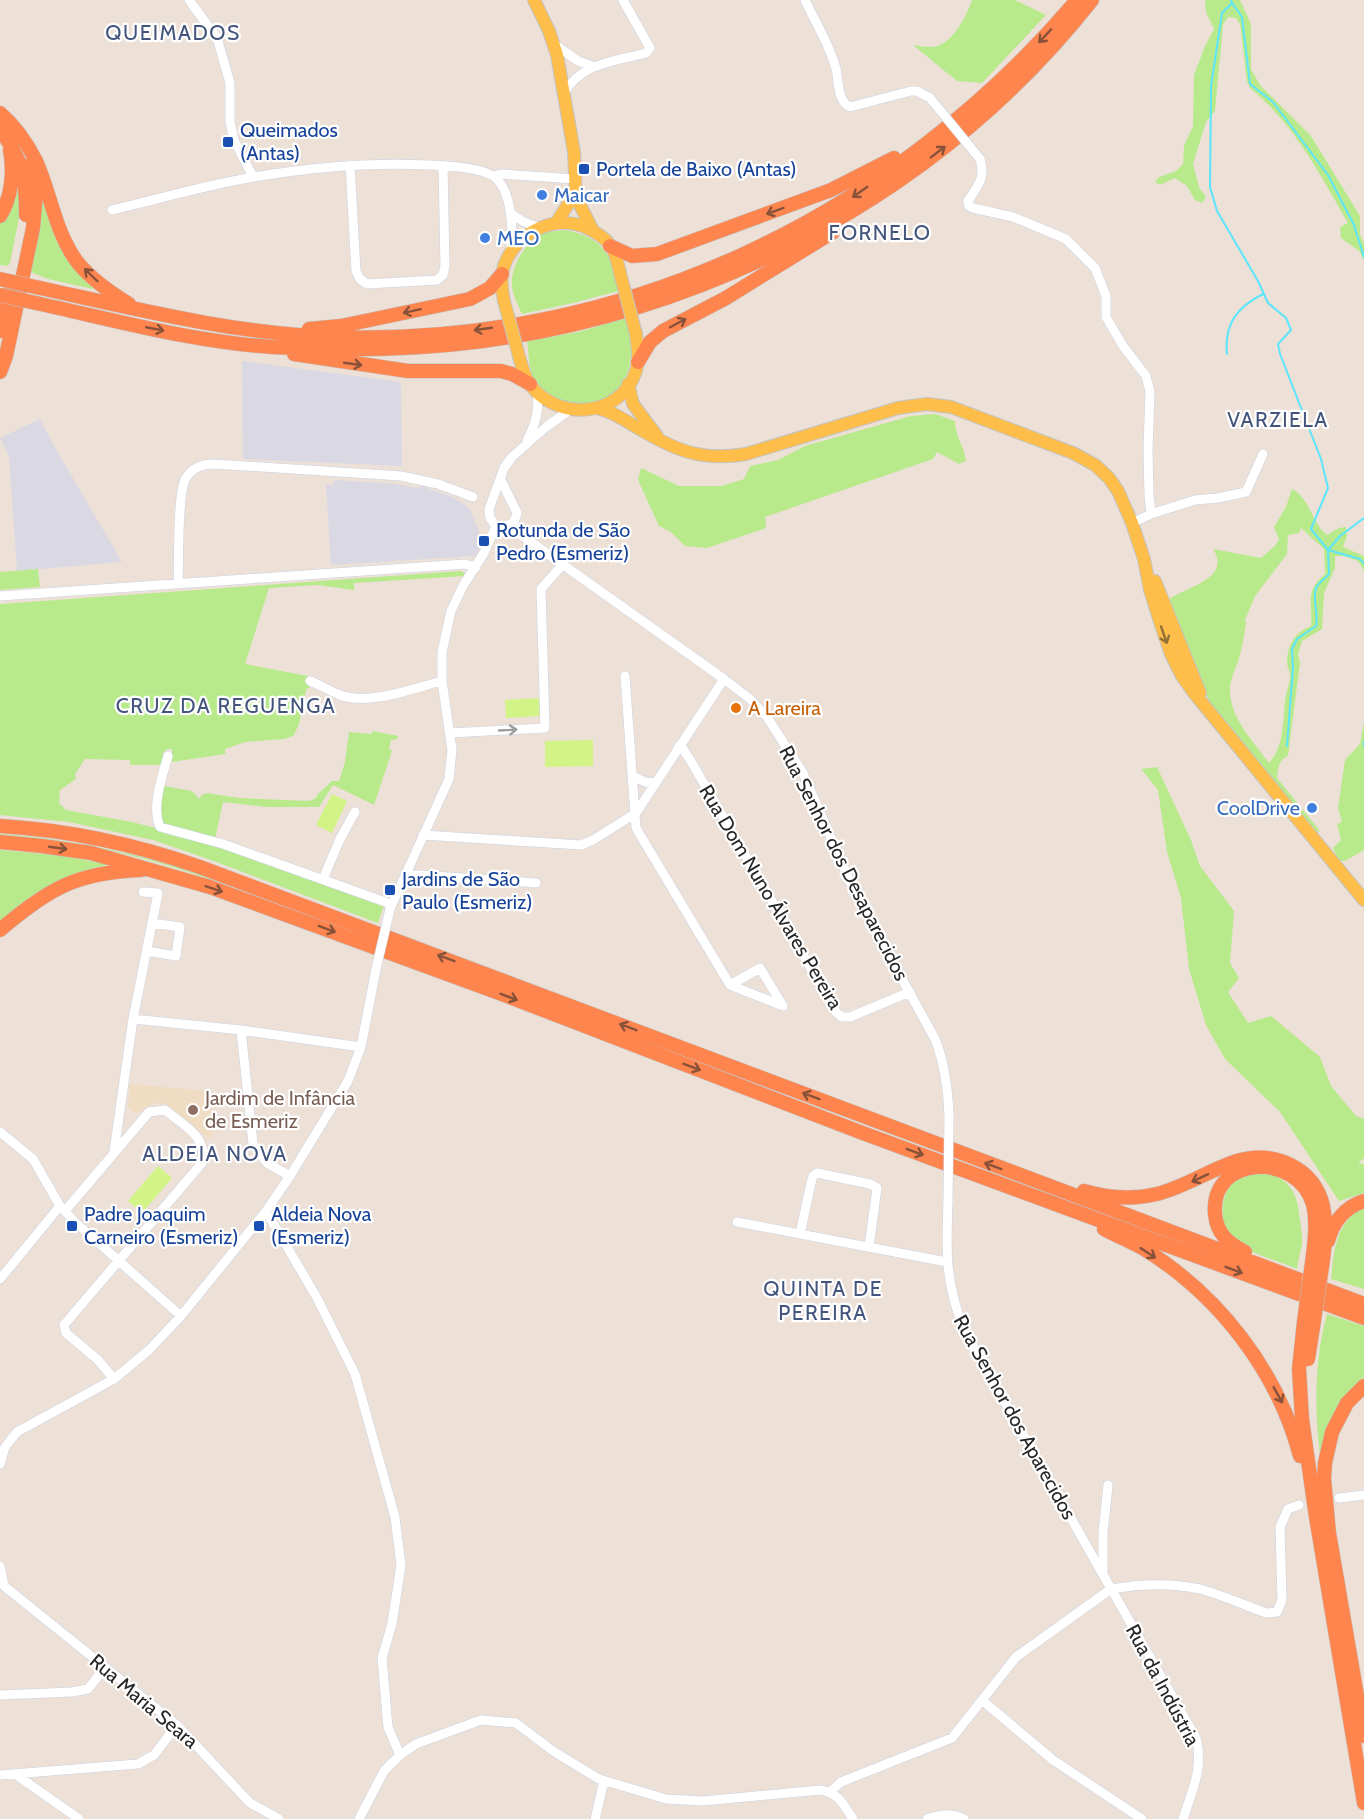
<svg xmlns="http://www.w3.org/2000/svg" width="1364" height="1819" font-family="Cabin,sans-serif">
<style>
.industrial{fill:#dad9e3}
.education{fill:#f0dcc3}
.green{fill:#b8ea8c;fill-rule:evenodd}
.pitch{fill:#d2f386}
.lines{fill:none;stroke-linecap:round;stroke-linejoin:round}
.stream{stroke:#5ce5fc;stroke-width:2}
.minor-casing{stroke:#ccd3e3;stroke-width:10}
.major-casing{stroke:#c3c3c3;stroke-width:14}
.highway-casing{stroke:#c3c3c3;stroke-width:15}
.minor{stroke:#fff;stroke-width:9}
.major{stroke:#ffbe49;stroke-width:12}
.highway{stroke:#ff854f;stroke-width:14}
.minor-bridge-casing{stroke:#ccd3e3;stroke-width:10;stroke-linecap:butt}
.major-bridge-casing{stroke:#c3c3c3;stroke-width:14;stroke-linecap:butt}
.highway-bridge-casing{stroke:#c3c3c3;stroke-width:15;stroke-linecap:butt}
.minor-bridge{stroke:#fff;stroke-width:9}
.major-bridge{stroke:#ffbe49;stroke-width:12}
.highway-bridge{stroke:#ff854f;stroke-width:14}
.oneway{stroke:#885139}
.oneway2{stroke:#937238}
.oneway3{stroke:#9e9e9e}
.transit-dot{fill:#1a4fb4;stroke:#fff;stroke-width:2}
.shop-dot{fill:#3f7fe0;stroke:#fff;stroke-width:2}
.food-dot{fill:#e8710a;stroke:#fff;stroke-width:2}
.education-dot{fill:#8d6e63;stroke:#fff;stroke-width:2}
.labels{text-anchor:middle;stroke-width:4.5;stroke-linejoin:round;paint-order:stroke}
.transit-label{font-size:20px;fill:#164399;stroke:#fff;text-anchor:start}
.shop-label{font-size:20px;fill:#366cbe;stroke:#fff;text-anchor:start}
.food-label{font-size:20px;fill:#c56008;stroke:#fff;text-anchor:start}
.street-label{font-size:20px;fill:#272727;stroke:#fff}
.education-label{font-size:20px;fill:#785e54;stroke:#fff;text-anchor:start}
.neighbourhood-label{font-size:21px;letter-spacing:1.5px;fill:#43557c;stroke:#fff}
</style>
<rect width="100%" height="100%" fill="#ece0d7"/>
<path class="industrial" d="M 242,361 L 401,382 L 402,466 L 243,459 Z
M 40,419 L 53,444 L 122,562 L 17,571 L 9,456 L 0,438 Z
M 335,480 L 396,484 L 417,488 L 421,486 L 455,498 L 469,508 L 478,529 L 481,545 L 478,552 L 475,556 L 331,565 L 326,485 L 333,485 Z"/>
<path class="education" d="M 130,1084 L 209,1091 L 213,1138 L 208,1138 L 166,1104 L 153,1103 L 139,1113 L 134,1113 L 128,1107 Z"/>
<path class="green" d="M 972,0 L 1015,0 L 1046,15 L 982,83 L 957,81 L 913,45 C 920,46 931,48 937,46 C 954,41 967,15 972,0 Z
M 1205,0 L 1240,0 L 1251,24 L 1251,69 L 1260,85 L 1311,136 L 1360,216 L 1360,235 L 1364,243 L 1364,260 L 1359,251 L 1341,238 L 1340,227 L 1348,223 C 1320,174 1294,124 1250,88 L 1247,81 L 1240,24 L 1236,18 L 1228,17 L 1223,25 L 1215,111 L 1206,122 L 1193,164 L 1199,187 L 1206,197 L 1202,203 L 1195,200 L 1187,186 L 1175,178 L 1160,185 L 1155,182 L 1159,177 L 1176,171 L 1183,164 L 1184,146 L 1193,126 L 1194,75 L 1205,46 L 1214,29 L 1206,12 Z
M 17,175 L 20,200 L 19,218 L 10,263 L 8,266 L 0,265 L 0,224 Z
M 41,199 L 43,202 C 55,234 64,265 93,285 L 93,289 L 48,279 L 31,272 Z
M 564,230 C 603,236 611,256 622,290 L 573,303 L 522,314 C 518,305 513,296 512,287 C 510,267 524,244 541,235 C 548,231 557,231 564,230 Z
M 627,318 C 631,341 636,364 621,385 C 601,413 549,407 534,378 C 528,367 529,353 527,341 L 578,332 Z
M 935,414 L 955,421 C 955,436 964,446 966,461 L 959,464 L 937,452 L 933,459 L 765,517 L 766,528 L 707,548 L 685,546 L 671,532 L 659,526 L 638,480 L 641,468 L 679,486 L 722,486 L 744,479 L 750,466 L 778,460 L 805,446 L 911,416 Z
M 1292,489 C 1310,498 1311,522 1327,535 L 1339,528 L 1346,527 L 1347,536 L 1343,547 L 1364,556 L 1364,571 L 1358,561 L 1344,556 L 1335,556 L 1335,568 L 1324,593 L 1322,629 L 1302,641 L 1298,654 L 1300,663 L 1288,756 C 1278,760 1278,769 1277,778 L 1320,831 L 1314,832 L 1211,704 L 1197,678 L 1168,600 C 1183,588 1233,579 1213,549 L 1261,558 L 1275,546 L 1279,539 L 1274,527 L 1286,507 ZM 1301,528 L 1324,549 L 1325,574 C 1304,592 1313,601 1311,626 C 1295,632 1287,645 1287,662 C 1287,667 1290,672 1290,676 C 1290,684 1286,692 1285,700 C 1283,720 1284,747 1269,763 C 1253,741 1230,718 1230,690 C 1230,677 1237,667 1240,655 C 1243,644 1244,633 1246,623 L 1245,620 L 1255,596 L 1287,554 L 1288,535 L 1299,533 Z
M 38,569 L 40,587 L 0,590 L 0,572 Z
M 461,571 L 464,573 L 465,576 L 354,583 L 354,590 L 317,585 L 269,588 L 245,664 L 308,676 L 307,684 L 310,687 L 306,690 L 299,724 L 294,735 L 285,739 L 245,742 L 225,749 L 225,754 L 172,762 L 172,749 L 167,749 L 163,753 L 161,765 L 130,765 L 130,760 L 85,759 L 75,774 L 76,779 L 60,790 L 59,803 L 66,810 L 132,822 L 198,839 L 384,905 L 378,923 L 211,860 L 153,840 L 69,822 L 0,815 L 0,604 Z
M 1364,723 L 1364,850 L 1345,861 L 1339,861 L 1333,848 L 1341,840 L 1337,824 L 1342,822 L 1338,808 L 1345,760 L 1360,744 Z
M 373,731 L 398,736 L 397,739 L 391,740 L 389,749 L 392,751 L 374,805 L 333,785 L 319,807 L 267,807 L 223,802 L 215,839 L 163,825 C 158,813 161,798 164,786 L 192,791 L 199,799 L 202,795 L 207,793 L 239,798 L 309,801 L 316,798 L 318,794 L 332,781 L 339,781 L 345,762 L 349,732 L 371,734 Z
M 1157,767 L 1191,840 L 1200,866 L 1234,911 L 1230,963 L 1239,978 L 1228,992 L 1248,1023 L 1271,1016 L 1320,1057 L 1331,1086 L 1356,1116 L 1364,1119 L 1364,1158 L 1358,1163 L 1364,1164 L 1364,1193 L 1339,1201 L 1280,1112 L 1225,1059 L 1206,1025 L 1189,969 L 1181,898 L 1167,852 L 1158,790 L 1141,769 Z
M 0,834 C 86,840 152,858 233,884 L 232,887 C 188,871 143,857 97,848 C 66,842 32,841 0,837 Z
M 0,850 L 65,856 L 110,865 C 66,871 34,894 0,921 Z
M 1259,1172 C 1289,1176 1298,1192 1300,1221 C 1301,1228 1303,1238 1302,1245 C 1300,1253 1298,1261 1297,1269 C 1279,1261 1246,1253 1233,1239 C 1219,1225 1219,1197 1233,1183 C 1240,1177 1250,1174 1259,1172 Z
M 1364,1207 L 1364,1289 L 1331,1279 C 1334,1251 1336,1221 1364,1207 Z
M 1327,1314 L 1364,1326 L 1364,1377 C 1337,1399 1324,1429 1321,1462 C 1314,1414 1314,1362 1327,1314 Z"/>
<path class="pitch" d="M 539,698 L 540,716 L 506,718 L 505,700 Z
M 593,740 L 593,766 L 545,767 L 545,741 Z
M 332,794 L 347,801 L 332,833 L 316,825 Z
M 158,1166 L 172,1178 L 142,1213 L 128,1201 Z"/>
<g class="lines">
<path class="stream" d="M 1231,0 L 1232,3 L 1222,13 L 1211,86 L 1210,187 L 1217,211 L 1258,281 L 1268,303 L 1286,318 L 1291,330 L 1278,344 L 1280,354 L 1321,459 L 1328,488 L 1311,529 L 1328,550 L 1329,574 C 1326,578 1318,583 1316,588 C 1312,600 1319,614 1316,626 L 1297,639 L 1292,649 L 1293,668 L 1287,746
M 1232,3 L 1242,17 L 1250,84 L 1273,102 L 1328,175 L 1354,225 L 1364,257
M 1227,354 C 1224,324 1237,307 1263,294
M 1364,518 L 1340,536 L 1328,550 L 1360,559 L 1364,564
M 1364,746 L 1364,742"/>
<defs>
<path id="minor" d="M 189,0 L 217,38 L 230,83 L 230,122 L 234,140 L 253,177
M 805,0 C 815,22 830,45 836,69 C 839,81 837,101 850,107 L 911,91 L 917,91 L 930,98
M 554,44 L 578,61 L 592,66
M 564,93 C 581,63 615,61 646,53 L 650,48 L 623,0
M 980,159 C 986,178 978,185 968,201 L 969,206 L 973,208 L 1013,217 L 1066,239 L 1095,268 L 1106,296 L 1106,317 L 1123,346 L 1146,376 L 1150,392 L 1148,449 L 1149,496 L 1151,514 L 1132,523
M 350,165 L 356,271 L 360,279 L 367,284 L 437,280 L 443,275 L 445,265 L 443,166
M 493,176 L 502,174 L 575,179
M 112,210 C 159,199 206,185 254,177 C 312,167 371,162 430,165 C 447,166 478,167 493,176 C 512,188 514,233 510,253
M 510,213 L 524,222 L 540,228
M 571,409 L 546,427 L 512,457 L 504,468 L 489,509 L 490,518 L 496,526 L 517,532 L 724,679 L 750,699 L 767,717 L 803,773 L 853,889 L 936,1041 C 945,1066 948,1089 949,1115
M 527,441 C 535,424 540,411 537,392
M 501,480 L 517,513 L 514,522 L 505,527
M 1151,514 L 1195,500 L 1218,498 L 1246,492 L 1263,454
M 178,584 C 179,564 177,491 186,478 C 192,468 203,464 214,464 L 401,476 L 438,484 L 473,497
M 0,596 L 465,564 L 476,567
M 625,676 L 636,828 L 730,985 L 783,1006 L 760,968 L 730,985
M 310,681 C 320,685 330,691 340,695 C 368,706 414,688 442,681
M 450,733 L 545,728 L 541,589 L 563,564
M 679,746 L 683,749 L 692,763 L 836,1012 L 842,1017 L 850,1017 L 910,992
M 168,756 C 162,777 151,807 160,827 L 223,844 L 391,904
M 633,776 L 645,782 L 656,783
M 423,835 L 581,845 L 593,840 L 636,813 L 724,679
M 405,874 L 536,883
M 323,879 L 340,839 L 355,812
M 390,909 L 449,779 L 452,750 L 442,681 L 442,652 L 451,611 L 463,586 L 484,553 L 496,526
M 147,951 L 176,956 L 180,927 L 152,923
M 133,1019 L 241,1030 L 361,1047
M 241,1030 L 253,1144 L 267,1163 L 290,1176
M 0,1132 L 33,1159 L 60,1206 L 75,1222 L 181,1316
M 114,1152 L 133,1019 L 158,893 L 143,892
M 948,1201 C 946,1253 945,1283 965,1332 L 1196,1738 C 1204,1767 1192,1791 1183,1819
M 65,1211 L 149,1112 L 165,1110 C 183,1125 208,1136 202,1163 L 64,1325 L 66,1333 L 98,1360 L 114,1379
M 266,1211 L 317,1298 L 355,1374 L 395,1517 L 401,1565 L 392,1624 L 382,1658 L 388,1727 L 400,1755
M 737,1222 L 947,1262
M 800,1234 L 811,1183 L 813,1176 L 817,1173 L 870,1184 L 877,1188 L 869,1247
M 0,1279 L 60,1206
M 0,1464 L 5,1447 L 17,1432 L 114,1379 L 149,1350 L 181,1316 L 266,1211 L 290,1176 L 348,1081 L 361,1047 L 376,969
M 1339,1498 L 1364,1495
M 0,1566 L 4,1586
M 1103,1572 L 1103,1533 L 1108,1485
M 4,1586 L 177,1725 L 250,1803 L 279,1819
M 0,1695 L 72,1692 L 88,1689 L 105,1667
M 983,1701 L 1053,1760 L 1142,1819
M 15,1774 L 79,1819
M 0,1775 L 138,1764 L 154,1755 L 177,1725
M 831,1791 L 841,1782 L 952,1738 L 1016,1657 L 1111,1589 C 1139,1584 1172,1583 1200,1589 C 1222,1595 1244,1605 1266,1613 L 1277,1612 L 1282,1600 L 1280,1527 L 1288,1509 L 1299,1505
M 359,1819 L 384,1771 L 400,1755 L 416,1744 L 481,1720 L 516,1723 L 553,1751 L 599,1779 L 666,1799 L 703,1801 L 820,1790 C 839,1793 843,1804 853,1819
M 595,1819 L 604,1781
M 927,1819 C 940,1814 951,1813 964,1819"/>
<path id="major" d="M 534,0 L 549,31 L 557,55 L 574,152 L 576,197 L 593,231
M 556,223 L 569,203 L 574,190
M 504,301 C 502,292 501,282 502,273 C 510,237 550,213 585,227 C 594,231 605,238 611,246 C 616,254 618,264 620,273
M 520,360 C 523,369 525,378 531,386 C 562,425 630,415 638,362 C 639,353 637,343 636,334
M 628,384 L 633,404 L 657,436
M 597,408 C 618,414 625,421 643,431 C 679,452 704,461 746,454 L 898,408 L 927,404 L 951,407 L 1073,453 L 1095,465 L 1109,478 L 1118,491 L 1132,523 L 1144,559 L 1150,590 L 1161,625 L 1171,654 L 1182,676 L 1194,693 L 1364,900
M 1155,581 L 1200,693"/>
<path id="highway" d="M 0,113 C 15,126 27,143 36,161 C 51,194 55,233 78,263 C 92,280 111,293 129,304
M 0,129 C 23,163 26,174 26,215
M 0,216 C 12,197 14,171 10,150
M 610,246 L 632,256 L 657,254 L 831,190 L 894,158
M 40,288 C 136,309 235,334 334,337 C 621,347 892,218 1077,0
M 36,303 C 114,320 193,342 272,347 C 343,351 414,350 483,341 C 720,309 944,188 1092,0
M 309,329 L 341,326 L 470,299 L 490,288 L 502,274
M 0,331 L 11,287
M 294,354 L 408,371 L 501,371 L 512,374 L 530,384
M 638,362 L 650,342 L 663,331 L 726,298 L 833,232
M 0,372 L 6,356 L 33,228 L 36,192 L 30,165
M 0,826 C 69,830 134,844 200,867 L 1364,1304
M 0,842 L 42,846 L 91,853 L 210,887 L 507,996 L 860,1132 L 1364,1318
M 0,930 C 48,889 77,872 141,870
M 1084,1191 C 1108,1198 1132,1200 1157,1194 C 1185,1187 1209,1170 1237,1161 C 1273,1150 1314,1167 1323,1206 C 1327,1224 1325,1242 1323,1260
M 1104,1229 C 1117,1236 1132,1242 1144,1249 C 1219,1295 1278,1372 1300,1456
M 1328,1241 C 1333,1222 1345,1207 1364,1201
M 1245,1252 C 1228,1243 1217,1234 1215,1214 C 1210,1155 1297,1151 1313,1204 C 1317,1221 1315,1238 1313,1255
M 1304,1322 L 1299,1369 L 1302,1419 L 1316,1517 L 1364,1803
M 1308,1359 L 1313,1327
M 1364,1386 L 1347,1403 L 1332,1432 L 1325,1463 L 1324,1479 L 1329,1533 L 1364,1736"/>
</defs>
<use href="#minor" class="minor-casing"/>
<use href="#major" class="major-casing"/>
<use href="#highway" class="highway-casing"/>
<use href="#minor" class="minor"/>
<use href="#major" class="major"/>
<use href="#highway" class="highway"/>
<defs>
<path id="minor-bridge" d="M 930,98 L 980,159
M 376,969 L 390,909
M 948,1201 L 949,1115"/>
<path id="major-bridge" d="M 620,273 L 636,334
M 504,301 L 520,360"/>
<path id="highway-bridge" d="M 0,279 L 40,288
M 0,295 L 36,303
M 1304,1322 L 1313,1255
M 1313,1327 L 1323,1260"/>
</defs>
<use href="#minor-bridge" class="minor-bridge-casing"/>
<use href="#major-bridge" class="major-bridge-casing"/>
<use href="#highway-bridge" class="highway-bridge-casing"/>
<use href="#minor-bridge" class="minor-bridge"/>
<use href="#major-bridge" class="major-bridge"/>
<use href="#highway-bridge" class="highway-bridge"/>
</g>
<defs><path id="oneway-shaft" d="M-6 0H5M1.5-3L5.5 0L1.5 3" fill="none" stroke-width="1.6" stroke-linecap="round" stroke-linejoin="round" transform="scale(1.5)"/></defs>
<g class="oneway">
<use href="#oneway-shaft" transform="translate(1045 36) rotate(133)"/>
<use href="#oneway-shaft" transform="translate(938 152) rotate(-37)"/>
<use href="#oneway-shaft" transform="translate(860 192) rotate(145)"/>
<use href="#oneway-shaft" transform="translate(775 211) rotate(160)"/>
<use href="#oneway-shaft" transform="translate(91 275) rotate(-136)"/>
<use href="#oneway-shaft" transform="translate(412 311) rotate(168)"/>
<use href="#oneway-shaft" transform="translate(678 323) rotate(-28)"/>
<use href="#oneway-shaft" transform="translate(155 329) rotate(11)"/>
<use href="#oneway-shaft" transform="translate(483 329) rotate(172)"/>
<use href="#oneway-shaft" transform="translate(353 364) rotate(8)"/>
<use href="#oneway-shaft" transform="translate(58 848) rotate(8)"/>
<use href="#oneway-shaft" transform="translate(214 889) rotate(19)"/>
<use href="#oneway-shaft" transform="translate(327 929) rotate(20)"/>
<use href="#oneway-shaft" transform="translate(446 958) rotate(-159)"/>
<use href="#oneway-shaft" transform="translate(509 997) rotate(21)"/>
<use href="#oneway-shaft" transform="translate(628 1027) rotate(-159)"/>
<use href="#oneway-shaft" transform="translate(692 1067) rotate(21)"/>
<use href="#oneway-shaft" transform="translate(811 1096) rotate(-159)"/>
<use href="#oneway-shaft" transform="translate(915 1152) rotate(20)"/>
<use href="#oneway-shaft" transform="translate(993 1166) rotate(-160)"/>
<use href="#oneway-shaft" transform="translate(1200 1178) rotate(155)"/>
<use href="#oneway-shaft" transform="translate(1148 1253) rotate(33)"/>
<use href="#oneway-shaft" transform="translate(1234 1270) rotate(21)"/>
<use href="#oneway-shaft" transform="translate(1278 1395) rotate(61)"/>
</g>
<use class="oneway2" href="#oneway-shaft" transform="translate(1164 635) rotate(71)"/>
<use class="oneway3" href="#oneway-shaft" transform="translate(508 730) rotate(-3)"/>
<g class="transit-dot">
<rect x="222" y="136" width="12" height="12" rx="3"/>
<rect x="578" y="163" width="12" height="12" rx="3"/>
<rect x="478" y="535" width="12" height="12" rx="3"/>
<rect x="384" y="884" width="12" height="12" rx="3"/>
<rect x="66" y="1220" width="12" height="12" rx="3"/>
<rect x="253" y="1220" width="12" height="12" rx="3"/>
</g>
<g class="shop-dot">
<circle cx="542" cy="195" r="6"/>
<circle cx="485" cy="238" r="6"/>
<circle cx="1312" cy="808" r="6"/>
</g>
<circle class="food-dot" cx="736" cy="708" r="6"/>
<circle class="education-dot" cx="193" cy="1110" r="6"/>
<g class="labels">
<g class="transit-label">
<text x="240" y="137">Queimados<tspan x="240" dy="23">(Antas)</tspan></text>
<text x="596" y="176">Portela de Baixo (Antas)</text>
<text x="496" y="537">Rotunda de São<tspan x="496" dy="23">Pedro (Esmeriz)</tspan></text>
<text x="402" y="886">Jardins de São<tspan x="402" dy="23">Paulo (Esmeriz)</tspan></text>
<text x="84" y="1221">Padre Joaquim<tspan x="84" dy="23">Carneiro (Esmeriz)</tspan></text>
<text x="271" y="1221">Aldeia Nova<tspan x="271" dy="23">(Esmeriz)</tspan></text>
</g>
<g class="shop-label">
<text x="554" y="202">Maicar</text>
<text x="497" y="245">MEO</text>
<text x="1300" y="815" text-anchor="end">CoolDrive</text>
</g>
<g class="food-label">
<text x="748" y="715">A Lareira</text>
</g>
<g class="street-label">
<text transform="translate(844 863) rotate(63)" y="7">Rua Senhor dos Desaparecidos</text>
<text transform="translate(771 897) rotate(59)" y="7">Rua Dom Nuno Álvares Pereira</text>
<text transform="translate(1015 1417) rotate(61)" y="7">Rua Senhor dos Aparecidos</text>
<text transform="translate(1163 1685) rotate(62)" y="7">Rua da Indústria</text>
<text transform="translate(144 1701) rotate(40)" y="7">Rua Maria Seara</text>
</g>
<g class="education-label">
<text x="205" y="1105">Jardim de Infância<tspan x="205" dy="23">de Esmeriz</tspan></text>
</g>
<g class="neighbourhood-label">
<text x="173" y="40">QUEIMADOS</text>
<text x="880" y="240">FORNELO</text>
<text x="1278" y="427">VARZIELA</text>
<text x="226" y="713">CRUZ DA REGUENGA</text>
<text x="215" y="1161">ALDEIA NOVA</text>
<text x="823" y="1296">QUINTA DE<tspan x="823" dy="24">PEREIRA</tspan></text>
</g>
</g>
</svg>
